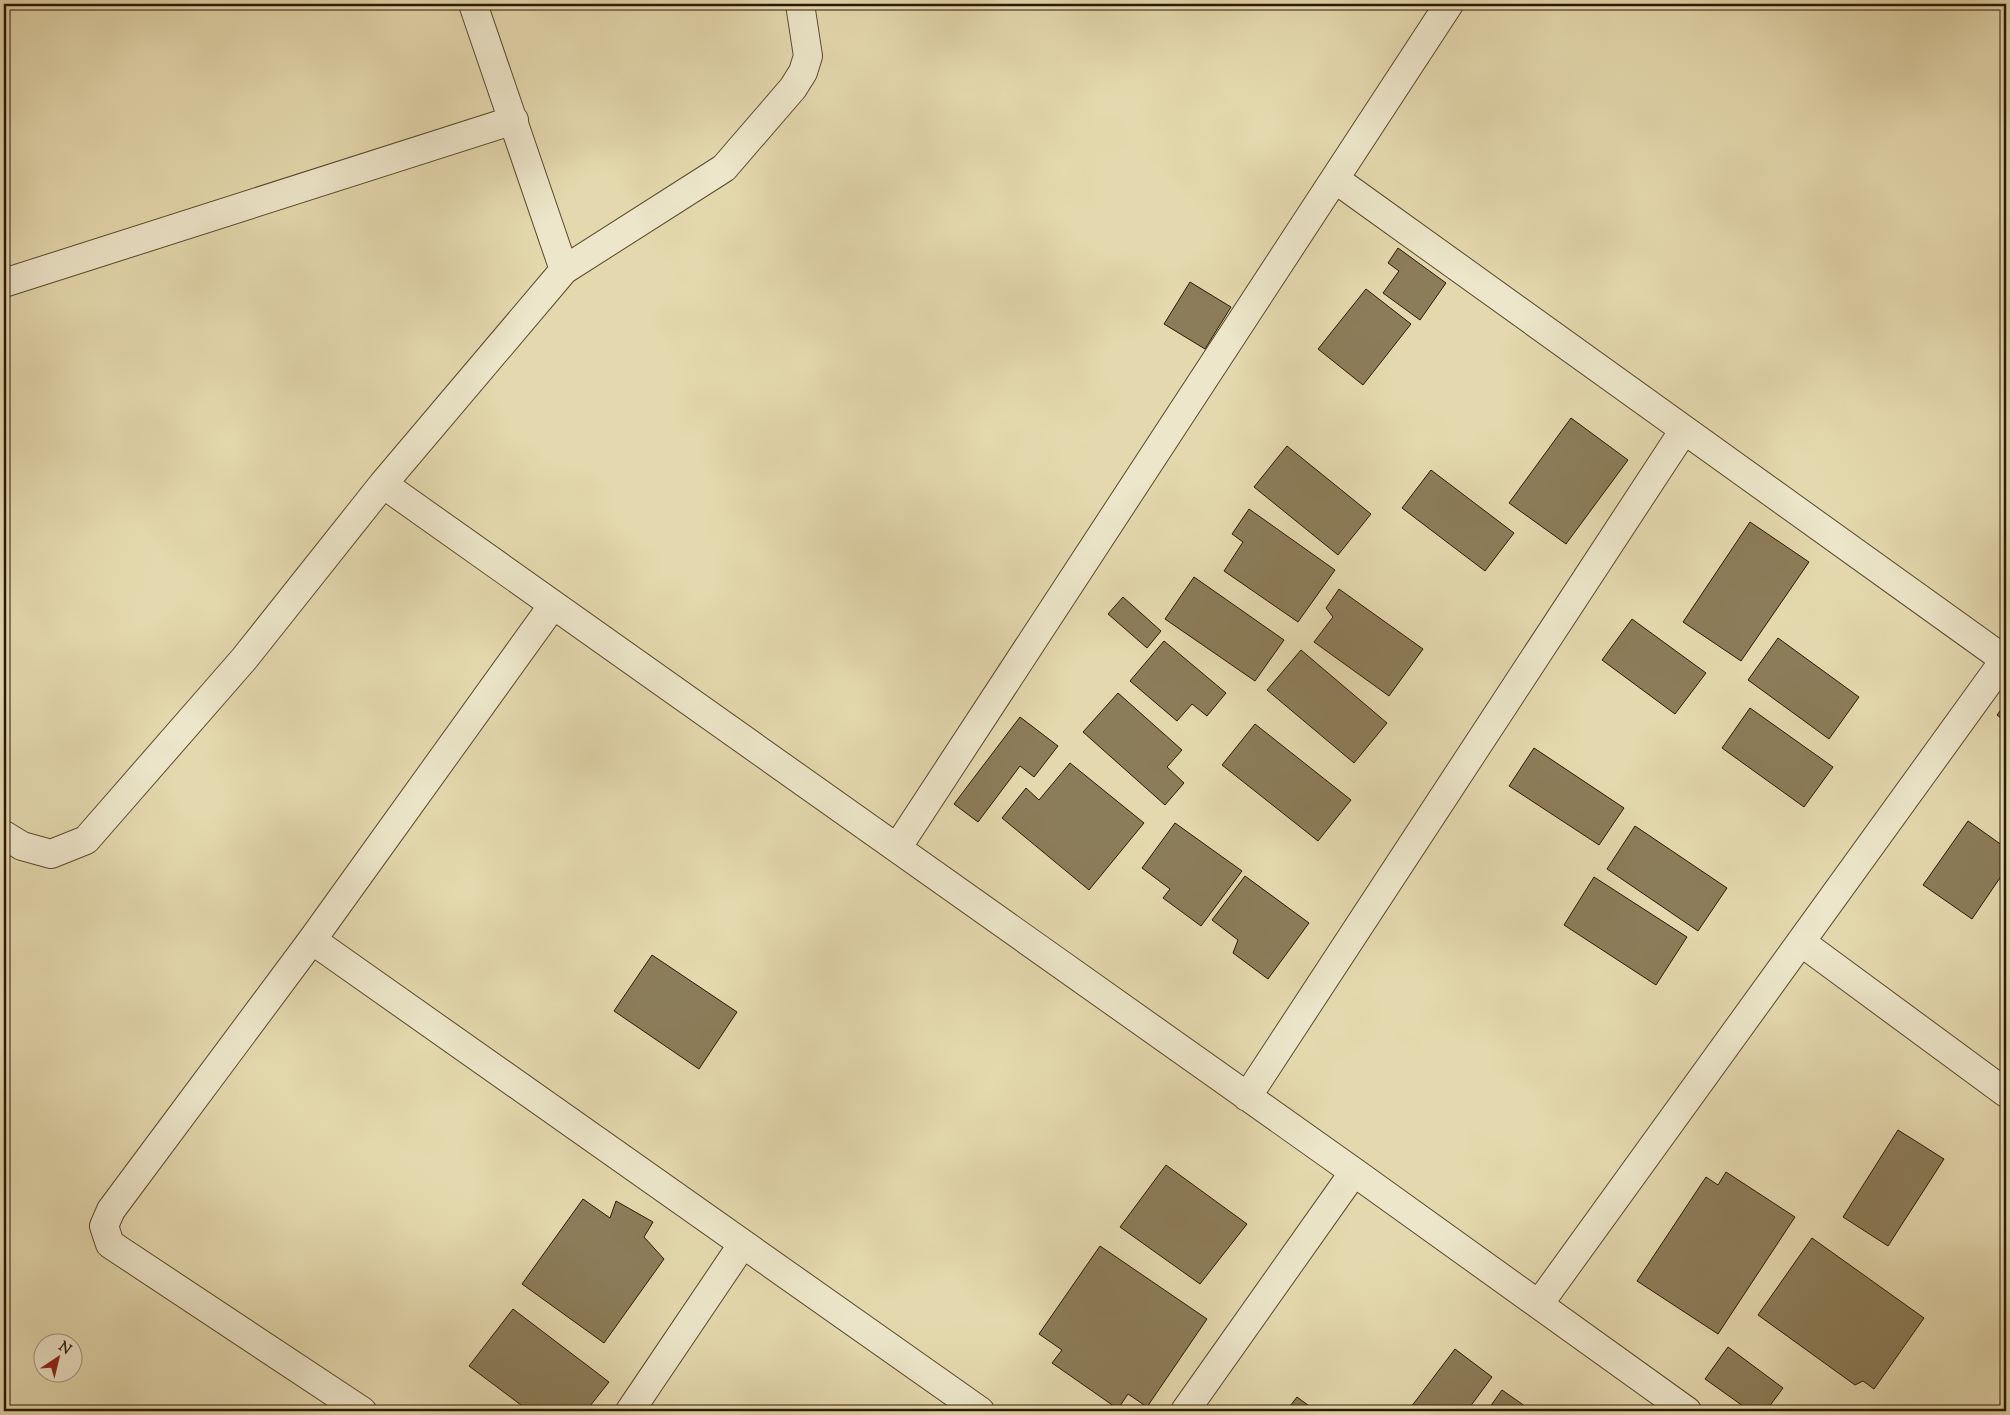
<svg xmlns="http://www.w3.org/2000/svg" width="2010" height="1415" font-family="'Sorts Mill Goudy',serif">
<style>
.building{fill:#8c7d5a;stroke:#2c1900}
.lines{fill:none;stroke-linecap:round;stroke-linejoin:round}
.minor-casing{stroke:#5a492c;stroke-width:30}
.minor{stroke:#ede6ca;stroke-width:28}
</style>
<rect width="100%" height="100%" fill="#e4d9ae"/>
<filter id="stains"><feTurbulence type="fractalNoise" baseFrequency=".004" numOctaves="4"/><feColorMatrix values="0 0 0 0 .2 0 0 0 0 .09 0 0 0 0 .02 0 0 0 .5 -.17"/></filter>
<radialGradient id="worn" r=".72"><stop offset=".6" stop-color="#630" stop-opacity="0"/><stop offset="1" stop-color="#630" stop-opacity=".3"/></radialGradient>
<path class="building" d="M 1398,248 L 1446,283 L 1420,320 L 1383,293 L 1399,271 L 1388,263 Z
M 1190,282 L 1231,307 L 1205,349 L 1164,324 Z
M 1366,289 L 1411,324 L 1363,385 L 1318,349 Z
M 1571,418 L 1628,460 L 1566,544 L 1509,503 Z
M 1287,446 L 1371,514 L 1338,555 L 1254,487 Z
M 1431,470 L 1514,533 L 1485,571 L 1402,508 Z
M 1249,509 L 1335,570 L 1298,622 L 1224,571 L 1243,542 L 1232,534 Z
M 1750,522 L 1809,562 L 1741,661 L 1683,622 Z
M 1194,577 L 1284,640 L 1255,681 L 1165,619 Z
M 1339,589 L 1423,649 L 1389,696 L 1314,642 L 1333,617 L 1326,608 Z
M 1123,597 L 1161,631 L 1147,648 L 1108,614 Z
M 1632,619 L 1706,673 L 1675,714 L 1602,660 Z
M 1778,638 L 1859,697 L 1829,739 L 1748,680 Z
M 1164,641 L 1226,693 L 1207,716 L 1192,704 L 1177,721 L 1130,681 Z
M 1301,650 L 1387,723 L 1354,763 L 1267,690 Z
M 1118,693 L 1182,750 L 1167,767 L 1184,783 L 1165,805 L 1083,732 Z
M 2006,703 L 2006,722 L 1997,715 Z
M 1750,708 L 1833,767 L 1804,807 L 1722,748 Z
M 1020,717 L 1058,746 L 1034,777 L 1020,766 L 978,822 L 954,804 Z
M 1255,724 L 1351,800 L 1318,841 L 1222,765 Z
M 1534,748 L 1624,808 L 1599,845 L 1509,786 Z
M 1070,763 L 1144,823 L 1089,890 L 1002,818 L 1026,788 L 1039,800 Z
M 1968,821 L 2006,848 L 2006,869 L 1972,919 L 1923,885 Z
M 1175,823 L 1242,871 L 1201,926 L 1163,898 L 1170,889 L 1142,868 Z
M 1635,826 L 1727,888 L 1698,931 L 1607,869 Z
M 1245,876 L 1309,923 L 1268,979 L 1233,953 L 1238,940 L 1212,920 Z
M 1594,877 L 1687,937 L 1656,985 L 1564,925 Z
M 652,955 L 737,1012 L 699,1069 L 614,1011 Z
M 1898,1130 L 1944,1159 L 1888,1246 L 1843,1217 Z
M 1166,1165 L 1247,1224 L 1200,1284 L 1120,1227 Z
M 1726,1172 L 1795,1217 L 1718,1334 L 1637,1281 L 1706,1177 L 1718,1185 Z
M 583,1199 L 610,1218 L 616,1201 L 653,1222 L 644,1237 L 664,1259 L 604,1343 L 522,1284 Z
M 1812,1238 L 1924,1318 L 1874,1389 L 1863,1381 L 1855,1385 L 1758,1315 Z
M 1100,1246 L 1207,1319 L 1147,1407 L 1128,1394 L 1118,1409 L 1052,1363 L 1062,1350 L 1039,1334 Z
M 513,1309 L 609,1382 L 586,1411 L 529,1411 L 469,1366 Z
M 1728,1347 L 1783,1388 L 1766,1411 L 1750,1411 L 1705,1379 Z
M 1455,1349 L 1492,1377 L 1467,1411 L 1408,1411 Z
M 1502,1390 L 1532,1411 L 1487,1411 Z
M 1297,1397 L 1316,1411 L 1286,1411 Z"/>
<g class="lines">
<defs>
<path id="minor" d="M 473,4 L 564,270
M 1335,179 L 2005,660
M 4,283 L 514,120
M 383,484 L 1354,1172 L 1687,1411
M 4,835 L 22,846 L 51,854 L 86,840 L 244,659 L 383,484 L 564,270 L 724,168 L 793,88 L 803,72 L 808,56 L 800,4
M 897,848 L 1449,4
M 312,940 L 980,1411
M 1801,942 L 2006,1093
M 1247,1097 L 1684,430
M 1539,1304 L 2006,658
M 362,1411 L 110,1244 L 104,1226 L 111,1210 L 312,940 L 553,605
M 630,1411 L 742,1245
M 1185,1411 L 1354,1172"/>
</defs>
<use href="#minor" class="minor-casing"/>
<use href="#minor" class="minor"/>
</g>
<rect width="2010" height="1415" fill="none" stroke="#e4d9ae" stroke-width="20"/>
<rect x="5" y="5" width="2000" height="1405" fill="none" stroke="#2c1900" stroke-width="2.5"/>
<rect x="10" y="10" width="1990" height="1395" fill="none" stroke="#2c1900"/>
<g transform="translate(58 1358) rotate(35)"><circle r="24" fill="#ede6ca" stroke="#a09479"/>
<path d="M0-4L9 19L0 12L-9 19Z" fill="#8f2418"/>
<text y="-8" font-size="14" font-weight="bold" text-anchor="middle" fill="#2c1900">N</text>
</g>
<rect width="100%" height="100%" filter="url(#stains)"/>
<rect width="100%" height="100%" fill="url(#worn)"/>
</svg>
